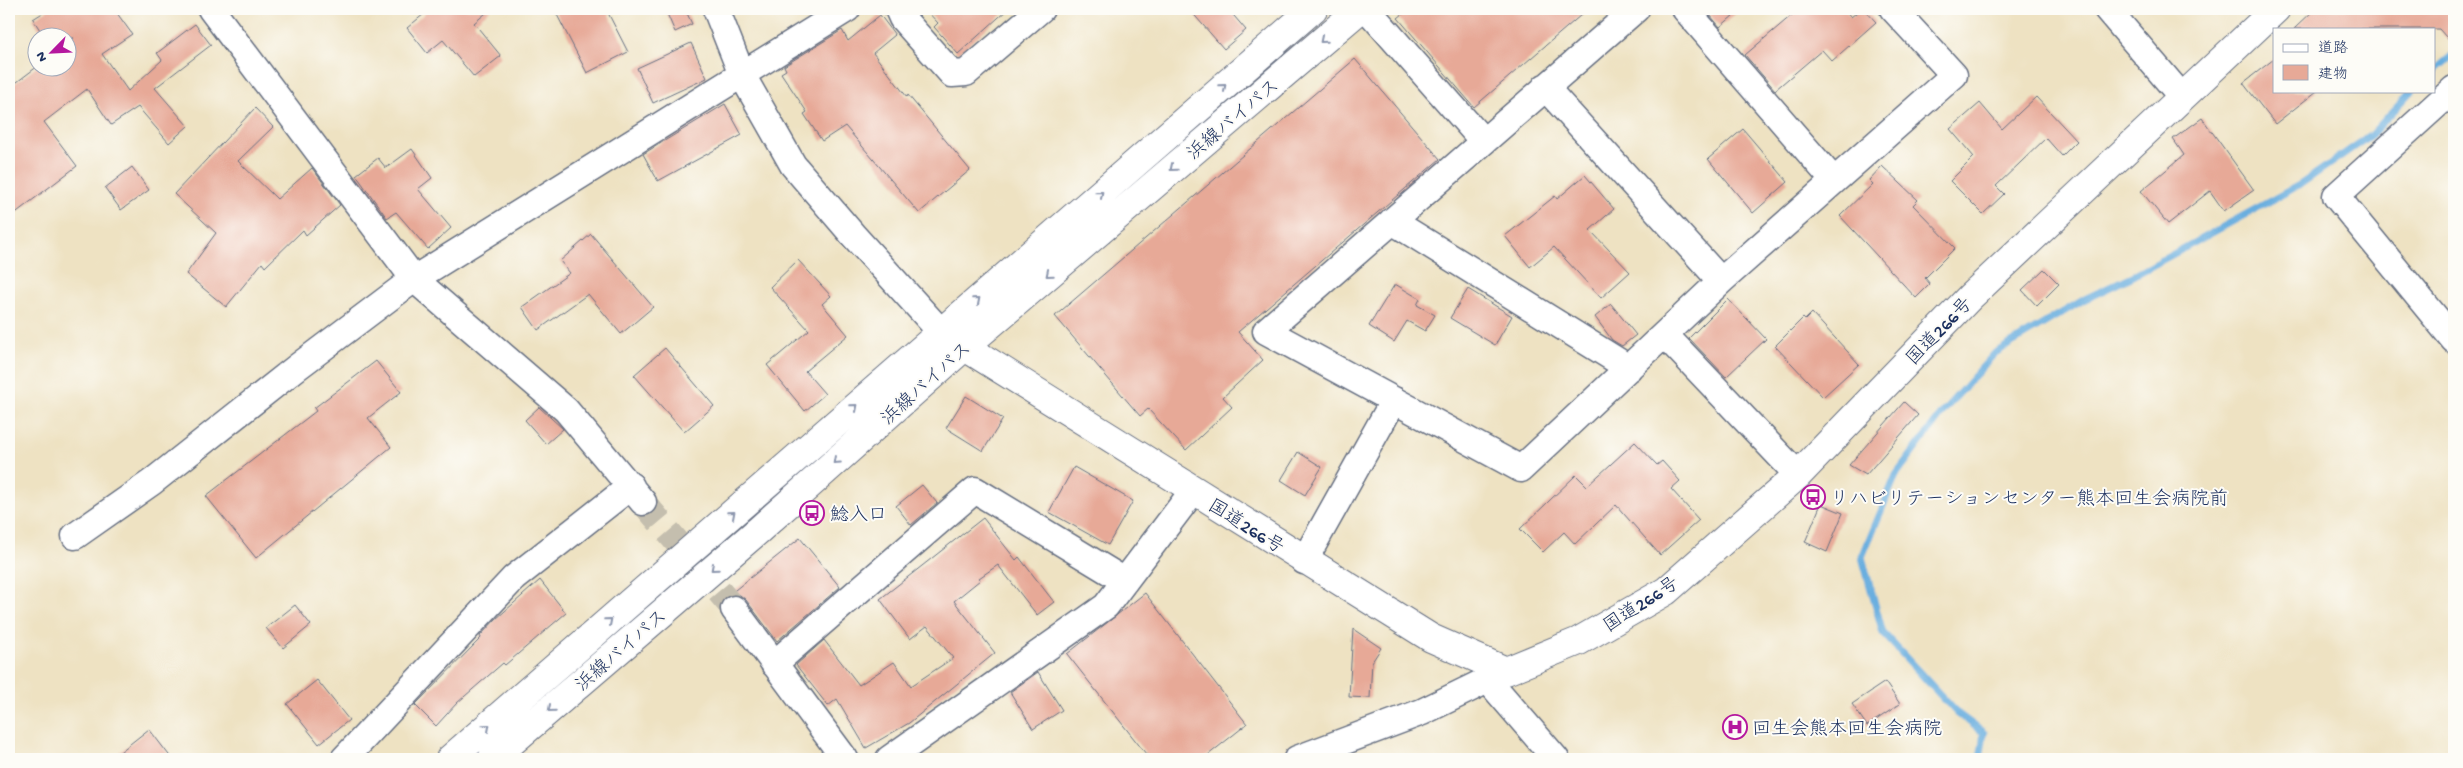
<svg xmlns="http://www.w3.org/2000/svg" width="2463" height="768" font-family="'Gochi Hand','Klee One',sans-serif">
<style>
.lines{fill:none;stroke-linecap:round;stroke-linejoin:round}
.stream{stroke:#69aedf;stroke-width:7}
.building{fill:#e7a997}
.minor-tunnel{stroke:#c4beae;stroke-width:26;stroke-dasharray:26 13;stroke-linecap:butt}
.minor-casing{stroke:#656e81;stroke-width:29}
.highway-casing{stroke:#656e81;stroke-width:30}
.minor{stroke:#fff;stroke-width:26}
.highway{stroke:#fff;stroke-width:28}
.oneway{stroke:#8d97ae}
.labels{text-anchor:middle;stroke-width:4;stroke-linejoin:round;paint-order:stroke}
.street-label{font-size:19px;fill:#1b2f5e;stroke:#fdfcf7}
.poi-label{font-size:19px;fill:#1b2f5e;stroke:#fdfcf7;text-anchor:start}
</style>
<rect width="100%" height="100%" fill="#fdfcf7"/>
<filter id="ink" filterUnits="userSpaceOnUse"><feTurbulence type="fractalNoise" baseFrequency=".02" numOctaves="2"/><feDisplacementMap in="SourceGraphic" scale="10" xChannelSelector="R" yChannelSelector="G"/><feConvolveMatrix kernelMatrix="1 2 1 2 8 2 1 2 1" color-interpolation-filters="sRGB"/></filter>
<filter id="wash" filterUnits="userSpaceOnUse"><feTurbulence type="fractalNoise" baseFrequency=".0096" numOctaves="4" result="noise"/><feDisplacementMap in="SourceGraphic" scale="20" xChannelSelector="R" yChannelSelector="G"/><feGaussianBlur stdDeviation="1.12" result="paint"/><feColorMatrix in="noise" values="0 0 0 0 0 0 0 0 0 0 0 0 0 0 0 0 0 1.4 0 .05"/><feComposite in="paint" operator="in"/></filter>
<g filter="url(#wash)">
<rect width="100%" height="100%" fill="#eee2c2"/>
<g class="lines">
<path class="stream" d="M 2434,71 L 2454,54
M 1980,759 L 1984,733 L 1957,713 L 1883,633 L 1862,557 L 1896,475 L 1946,408 L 1995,353 L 2085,299 L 2135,275 L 2301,184 L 2371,135 L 2412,91"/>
</g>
<g id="blocks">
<path class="building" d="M 49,9 L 114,9 L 132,34 L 102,54 L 128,91 L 162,60 L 157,53 L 195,24 L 211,45 L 155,88 L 188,126 L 169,143 L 138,107 L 111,125 L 87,89 L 44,122 L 77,166 L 9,218 L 9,88 L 38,66 L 68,68 L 68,43 L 74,38 L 45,38 L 33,19 Z
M 430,9 L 491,9 L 474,23 L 501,56 L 474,77 L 443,40 L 427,53 L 407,28 Z
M 554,9 L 606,9 L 628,52 L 587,73 Z
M 665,9 L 685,9 L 692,24 L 675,32 Z
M 925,9 L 1008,9 L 958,54 L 934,27 L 938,23 Z
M 1189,9 L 1228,9 L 1246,30 L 1224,49 Z
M 1409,9 L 1588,9 L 1474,107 L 1398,18 Z
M 1705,9 L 1741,9 L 1720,27 Z
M 1799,9 L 1844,9 L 1851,17 L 1861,9 L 1864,9 L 1876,22 L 1832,61 L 1822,50 L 1775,90 L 1745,55 Z
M 2315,9 L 2454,9 L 2454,46 L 2439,29 L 2294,29 Z
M 880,15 L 895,35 L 873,53 L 907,97 L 908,95 L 970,170 L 919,213 L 845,126 L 822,141 L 804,114 L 807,112 L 781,73 L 786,70 L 784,66 L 842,30 L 848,41 Z
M 691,43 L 707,78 L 653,103 L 637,68 Z
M 1355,59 L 1440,159 L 1238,332 L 1263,360 L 1223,397 L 1232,407 L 1186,450 L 1148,409 L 1140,416 L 1055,316 Z
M 2274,59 L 2274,91 L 2317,91 L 2275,124 L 2243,83 Z
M 2036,97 L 2077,141 L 2062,156 L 2046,138 L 1996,186 L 2004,194 L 1983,214 L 1950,181 L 1974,157 L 1950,129 L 1980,103 L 2002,129 Z
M 725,104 L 742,135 L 658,181 L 643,154 Z
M 255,108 L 273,127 L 238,161 L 277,199 L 312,168 L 340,205 L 306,235 L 303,230 L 265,267 L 262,263 L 226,307 L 186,274 L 216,233 L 174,194 Z
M 2202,118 L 2254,190 L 2224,211 L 2210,191 L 2168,224 L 2141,191 L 2184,155 L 2173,139 Z
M 1743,129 L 1788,182 L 1753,213 L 1708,159 Z
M 412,149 L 432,178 L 418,189 L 451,228 L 428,249 L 396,212 L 387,218 L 356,175 L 378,158 L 386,168 Z
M 1882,166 L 1918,200 L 1913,205 L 1955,248 L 1925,278 L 1930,284 L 1916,298 L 1840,216 L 1873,184 L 1869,180 Z
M 132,167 L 149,190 L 121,210 L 105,188 Z
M 1585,175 L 1614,209 L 1590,230 L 1630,272 L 1601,298 L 1554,247 L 1530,267 L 1505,236 L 1555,196 L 1557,199 Z
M 591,234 L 653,307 L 621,334 L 588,294 L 538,330 L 522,307 L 570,273 L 560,261 Z
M 798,260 L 831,296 L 822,304 L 848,335 L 805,371 L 825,394 L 805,411 L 767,365 L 809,330 L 770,287 Z
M 2044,269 L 2059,284 L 2037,306 L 2022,290 Z
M 1395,284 L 1420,299 L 1417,305 L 1435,315 L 1425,331 L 1407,321 L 1394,342 L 1369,326 Z
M 1468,289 L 1512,316 L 1495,345 L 1450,318 Z
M 1728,299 L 1766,339 L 1726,377 L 1689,338 Z
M 1611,304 L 1636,335 L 1622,346 L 1612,340 L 1595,317 Z
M 1812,313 L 1859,364 L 1823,397 L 1775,346 L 1803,318 L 1805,320 Z
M 665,348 L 714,406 L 684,432 L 634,375 Z
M 376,361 L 401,392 L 368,418 L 391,447 L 256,558 L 206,496 L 316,411 L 314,408 Z
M 966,396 L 1003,419 L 983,451 L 946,428 Z
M 1904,402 L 1918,415 L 1866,475 L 1849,465 Z
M 539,407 L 563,429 L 546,444 L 525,420 Z
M 1635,442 L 1657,465 L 1662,461 L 1680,481 L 1671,489 L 1699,520 L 1660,555 L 1616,505 L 1575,544 L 1564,532 L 1543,552 L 1520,529 L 1576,475 L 1587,486 Z
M 1298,452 L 1322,467 L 1305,495 L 1281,480 Z
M 1074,467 L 1133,501 L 1108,545 L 1049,512 Z
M 922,485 L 937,503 L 911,525 L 896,506 Z
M 1821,504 L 1843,513 L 1827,552 L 1805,542 Z
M 983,518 L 1016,560 L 1019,557 L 1054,602 L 1037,615 L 998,565 L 979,578 L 980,580 L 954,601 L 995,653 L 909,723 L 866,748 L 837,699 L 828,706 L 796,665 L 824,640 L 859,685 L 894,662 L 911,686 L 953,658 L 927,626 L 910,639 L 880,599 Z
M 800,538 L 840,587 L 777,641 L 746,600 L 740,595 L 730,594 Z
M 540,580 L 566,613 L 505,665 L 503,663 L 457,703 L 436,726 L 415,705 L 481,638 L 480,636 L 496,619 Z
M 1145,593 L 1247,724 L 1203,759 L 1150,759 L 1067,654 Z
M 295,605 L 311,625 L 283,648 L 266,628 Z
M 1353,629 L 1381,648 L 1372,662 L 1370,698 L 1349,697 Z
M 1038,672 L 1062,710 L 1033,729 L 1010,692 Z
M 317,680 L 349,720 L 319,744 L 287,704 Z
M 1885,682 L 1900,704 L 1867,726 L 1852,704 Z
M 149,729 L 172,759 L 111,759 Z"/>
</g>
</g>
<g filter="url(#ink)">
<use href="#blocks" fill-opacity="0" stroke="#656e81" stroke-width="1"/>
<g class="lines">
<path class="minor-tunnel" d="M 643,502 L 734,609"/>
<defs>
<path id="minor" d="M 211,9 L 414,279 L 566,410 L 643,502
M 716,9 L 742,75 L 793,165 L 853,235 L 941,332
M 898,9 L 902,18 L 952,74 L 966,73 L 1041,9
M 1367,9 L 1483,141
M 1636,9 L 1266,331 L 1521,469 L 1721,281 L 1954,75 L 1893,9
M 1685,9 L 1834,181
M 2107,9 L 2182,97
M 1545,87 L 1721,281
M 2454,89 L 2336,196 L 2454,340
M 1392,221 L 1629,368
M 1665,335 L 1798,475
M 75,536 L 152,482 L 296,368 L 414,279 L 847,9
M 1304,561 L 1394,400
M 734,609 L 845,759
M 774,664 L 975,490 L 1125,581
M 1488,680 L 1556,759
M 344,759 L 514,578 L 631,486
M 889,759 L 1106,606 L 1193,491
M 1297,759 L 1422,712 L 1506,671"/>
<path id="highway" d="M 941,332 L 1431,638 L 1506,671 L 1579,641 L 1666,591 L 1798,475 L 1970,297 L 2276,9
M 450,759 L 1313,9
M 492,759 L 760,529 L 964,347 L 1360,9"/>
</defs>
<use href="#minor" class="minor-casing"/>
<use href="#highway" class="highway-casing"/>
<use href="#minor" class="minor"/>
<use href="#highway" class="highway"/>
</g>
<defs><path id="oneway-chevron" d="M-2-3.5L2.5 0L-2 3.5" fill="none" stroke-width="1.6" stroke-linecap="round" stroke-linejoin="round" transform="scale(1.25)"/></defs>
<g class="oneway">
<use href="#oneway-chevron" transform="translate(1323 40) rotate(140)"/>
<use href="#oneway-chevron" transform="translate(1223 87) rotate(-41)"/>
<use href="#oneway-chevron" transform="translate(1173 168) rotate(140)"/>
<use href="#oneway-chevron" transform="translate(1100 194) rotate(-41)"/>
<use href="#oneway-chevron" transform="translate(1049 274) rotate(140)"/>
<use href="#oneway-chevron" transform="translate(977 300) rotate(-41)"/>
<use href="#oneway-chevron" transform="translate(855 407) rotate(-41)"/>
<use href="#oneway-chevron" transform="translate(836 461) rotate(138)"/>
<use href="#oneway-chevron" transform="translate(732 514) rotate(-41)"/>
<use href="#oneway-chevron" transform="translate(714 568) rotate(139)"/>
<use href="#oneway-chevron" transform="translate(609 621) rotate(-41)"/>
<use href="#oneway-chevron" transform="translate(551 709) rotate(139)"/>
<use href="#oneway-chevron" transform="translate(487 727) rotate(-41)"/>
</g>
</g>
<defs>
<symbol id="bus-ring" viewBox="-11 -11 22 22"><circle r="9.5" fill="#fdfcf7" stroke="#b5179e" stroke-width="1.5"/><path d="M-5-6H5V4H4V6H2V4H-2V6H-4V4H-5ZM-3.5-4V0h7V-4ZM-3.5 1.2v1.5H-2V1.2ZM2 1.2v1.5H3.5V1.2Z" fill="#b5179e"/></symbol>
<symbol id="hospital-ring" viewBox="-11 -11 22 22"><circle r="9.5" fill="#fdfcf7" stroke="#b5179e" stroke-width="1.5"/><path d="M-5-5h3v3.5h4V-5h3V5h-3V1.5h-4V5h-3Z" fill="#b5179e"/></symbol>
</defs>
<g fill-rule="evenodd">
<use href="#bus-ring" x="1799" y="483" width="28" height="28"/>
<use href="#bus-ring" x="798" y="499" width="28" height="28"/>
<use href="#hospital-ring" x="1721" y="713" width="28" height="28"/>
</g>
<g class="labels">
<g class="street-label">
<text transform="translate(1232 118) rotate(-40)" y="7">浜線バイパス</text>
<text transform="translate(1938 330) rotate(-46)" y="7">国道266号</text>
<text transform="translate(925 382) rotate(-42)" y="7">浜線バイパス</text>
<text transform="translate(1247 525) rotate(32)" y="7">国道266号</text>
<text transform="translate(1640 603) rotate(-33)" y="7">国道266号</text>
<text transform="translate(620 649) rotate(-41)" y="7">浜線バイパス</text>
</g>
<g class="poi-label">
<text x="1830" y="504">リハビリテーションセンター熊本回生会病院前</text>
<text x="830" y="520">鯰入口</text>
<text x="1752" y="734">回生会熊本回生会病院</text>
</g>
</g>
<rect width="2463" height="768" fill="none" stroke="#fdfcf7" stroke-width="30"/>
<rect x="2273" y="28" width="162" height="65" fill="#fdfcf7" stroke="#a3aaba"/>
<rect x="2283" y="44" width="25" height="8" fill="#ffffff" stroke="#a3aaba"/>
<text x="2318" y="52" font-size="15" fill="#1b2f5e">道路</text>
<rect x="2283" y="65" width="25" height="15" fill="#e7a997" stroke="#a3aaba"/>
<text x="2318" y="78" font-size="15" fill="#1b2f5e">建物</text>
<g transform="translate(52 52) rotate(246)"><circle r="24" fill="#fdfcf7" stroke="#a3aaba"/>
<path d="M0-4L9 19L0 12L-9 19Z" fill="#b5179e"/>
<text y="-8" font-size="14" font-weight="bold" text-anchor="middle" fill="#1b2f5e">N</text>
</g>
</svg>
